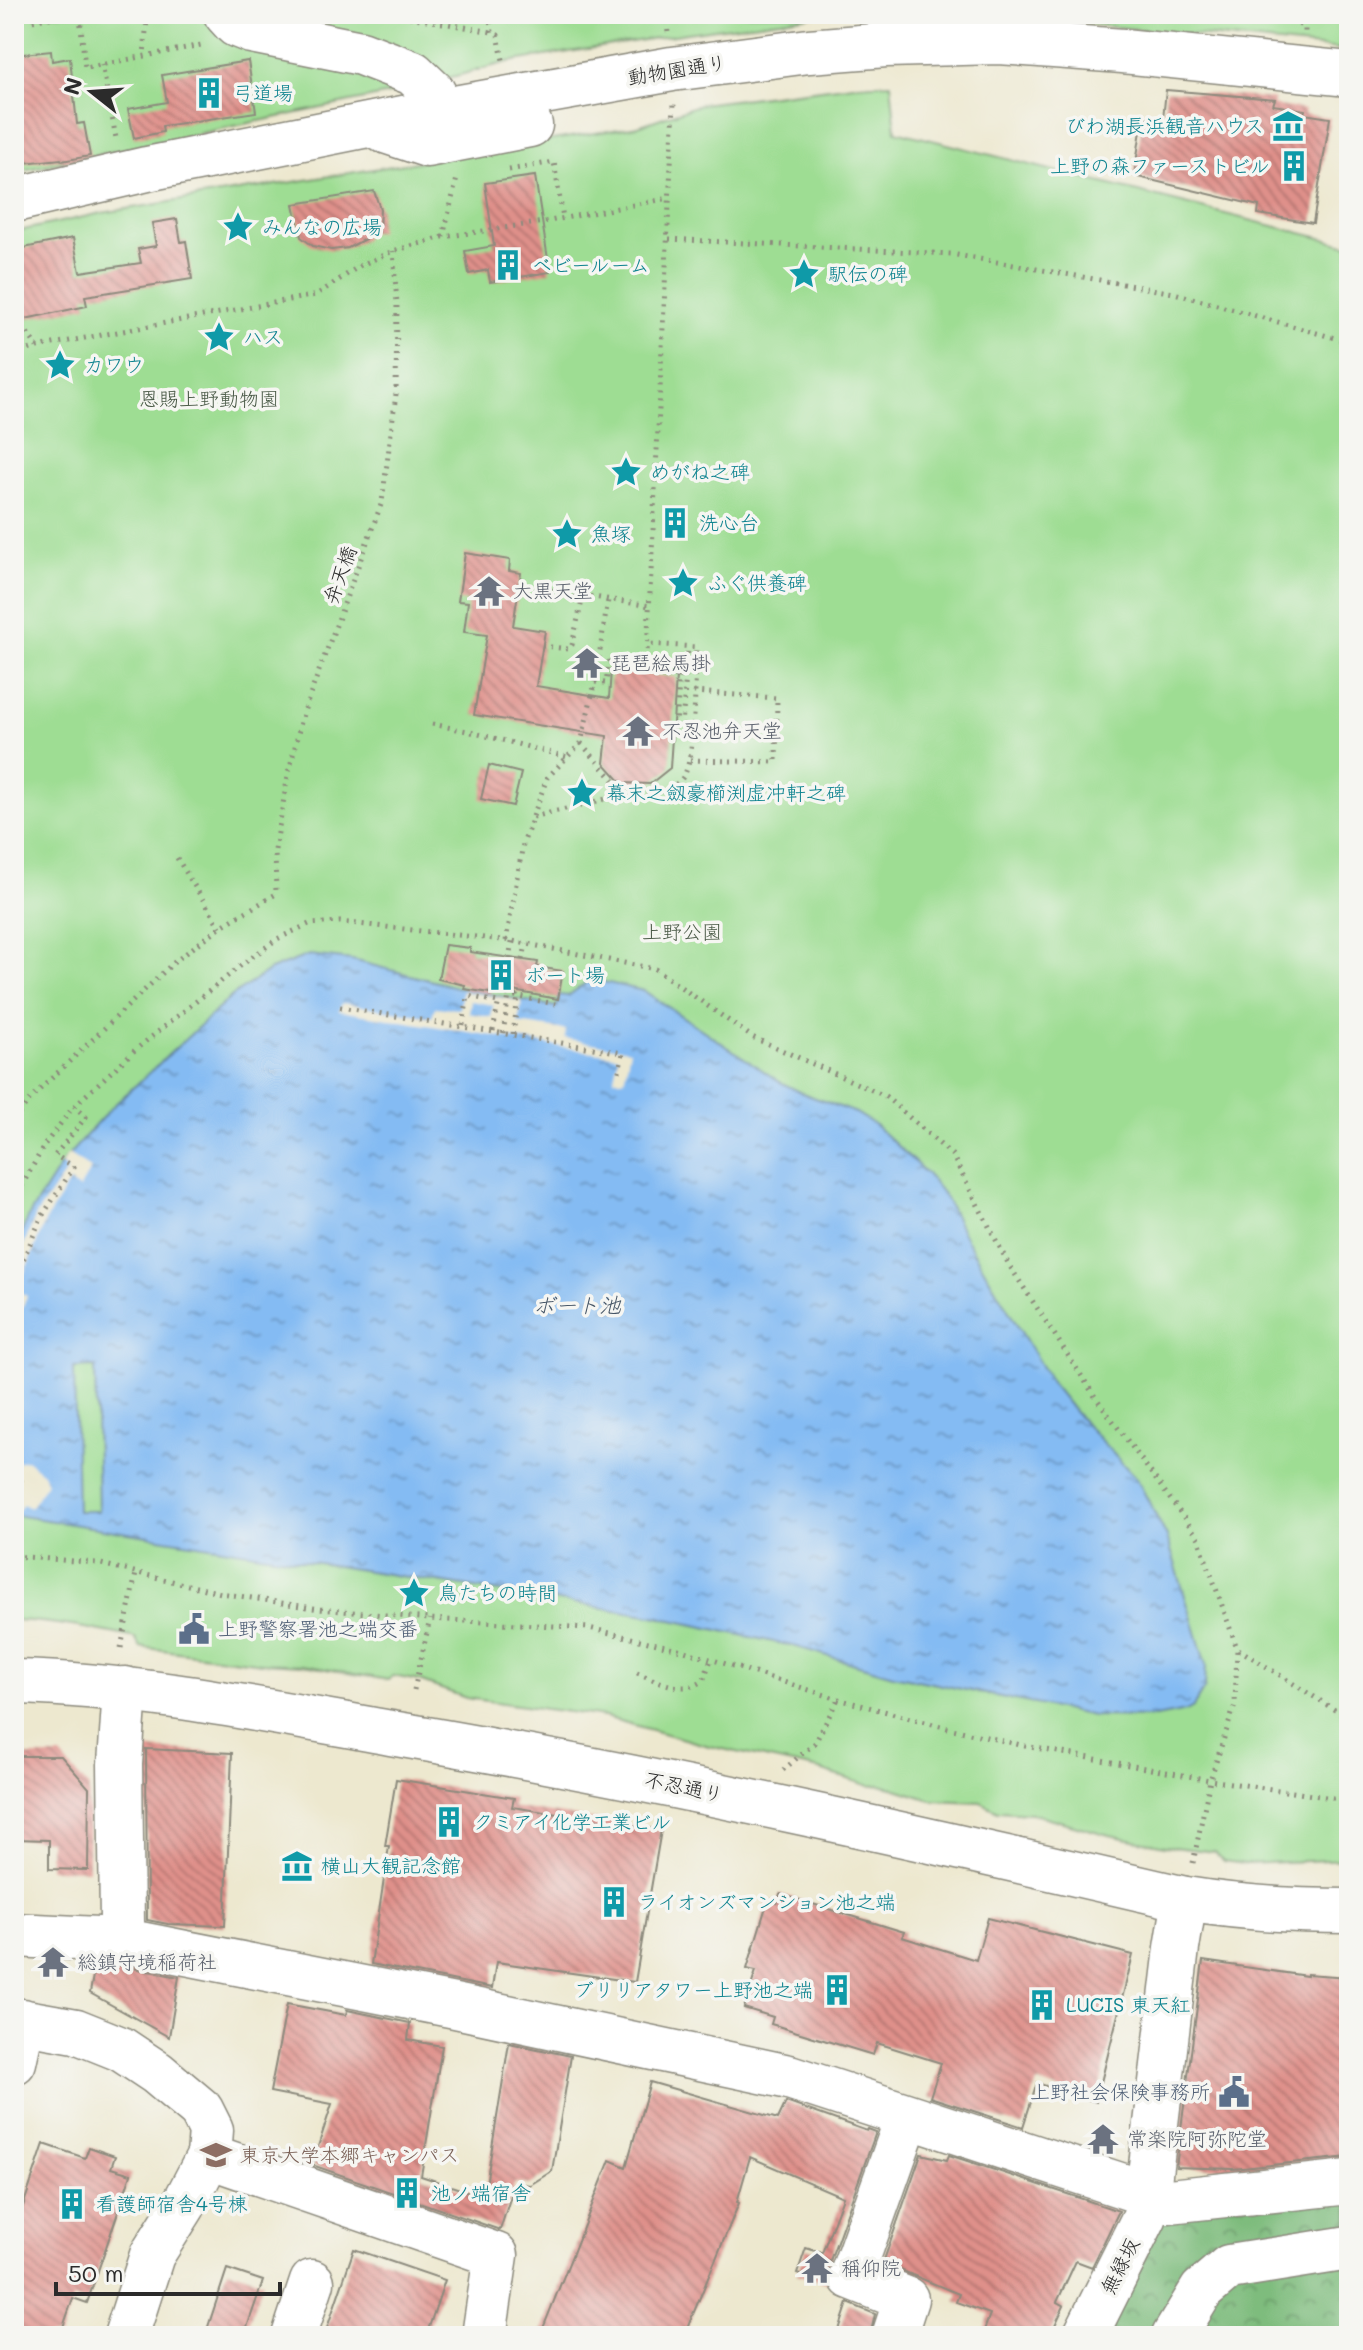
<svg xmlns="http://www.w3.org/2000/svg" width="1363" height="2350" font-family="Mali,'Klee One',sans-serif">
<style>
.forest{fill:url(#forest-crowns);stroke:#547454;stroke-width:2}
.park{fill:#9edd93;stroke:#64845f;stroke-width:2}
.water{fill:url(#water-ripples);stroke:#58738f;stroke-width:2;fill-rule:evenodd}
.pier{fill:#ede8cf;fill-rule:evenodd}
.building{fill:url(#building-back-hatch)}
.lines{fill:none;stroke-linecap:round;stroke-linejoin:round}
.minor-casing{stroke:#8c8a7d;stroke-width:47}
.major-casing{stroke:#8c8a7d;stroke-width:47}
.path{stroke:#8c8a7d;stroke-width:5;stroke-dasharray:2 6;stroke-linecap:butt}
.minor{stroke:#fff;stroke-width:44}
.major{stroke:#fff;stroke-width:44}
.labels{text-anchor:middle;stroke-width:7;stroke-linejoin:round;paint-order:stroke}
.street-label{font-size:20px;fill:#2b2b2b;stroke:#f6f6f2}
.culture-label{font-size:20px;fill:#0d838f;stroke:#f6f6f2;text-anchor:start}
.park-label{font-size:20px;fill:#485845;stroke:#f6f6f2}
.worship-label{font-size:20px;fill:#5b616d;stroke:#f6f6f2;text-anchor:start}
.service-label{font-size:20px;fill:#4e5e75;stroke:#f6f6f2;text-anchor:start}
.education-label{font-size:20px;fill:#785e54;stroke:#f6f6f2;text-anchor:start}
.water-label{font-size:22px;font-style:italic;fill:#465667;stroke:#f6f6f2}
</style>
<defs>
<pattern id="forest-crowns" width="20" height="18" patternUnits="userSpaceOnUse" patternTransform="scale(2)"><rect width="20" height="18" fill="#7ebc7d"/><path d="M2 6a3 3 0 1 1 6 0M12 15a3 3 0 1 1 6 0" fill="none" stroke="#679967"/></pattern>
<pattern id="water-ripples" width="26" height="14" patternUnits="userSpaceOnUse" patternTransform="scale(2)"><rect width="26" height="14" fill="#84bbf3"/><path d="M2 4q2-2 4 0t4 0M15 11q2-2 4 0t4 0" fill="none" stroke="#6c98c5"/></pattern>
<pattern id="building-back-hatch" width="6" height="6" patternUnits="userSpaceOnUse" patternTransform="scale(2)"><rect width="6" height="6" fill="#df908a"/><path d="M-1 5l2 2M0 0l6 6M5-1l2 2" fill="none" stroke="#b57671"/></pattern>
</defs>
<rect width="100%" height="100%" fill="#f6f6f2"/>
<filter id="ink" filterUnits="userSpaceOnUse"><feTurbulence type="fractalNoise" baseFrequency=".0125" numOctaves="2"/><feDisplacementMap in="SourceGraphic" scale="16" xChannelSelector="R" yChannelSelector="G"/><feConvolveMatrix kernelMatrix="1 2 1 2 8 2 1 2 1" color-interpolation-filters="sRGB"/></filter>
<filter id="wash" filterUnits="userSpaceOnUse"><feTurbulence type="fractalNoise" baseFrequency=".006" numOctaves="4" result="noise"/><feDisplacementMap in="SourceGraphic" scale="32" xChannelSelector="R" yChannelSelector="G"/><feGaussianBlur stdDeviation="1.8" result="paint"/><feColorMatrix in="noise" values="0 0 0 0 0 0 0 0 0 0 0 0 0 0 0 0 0 1.4 0 .05"/><feComposite in="paint" operator="in"/></filter>
<g filter="url(#wash)">
<rect width="100%" height="100%" fill="#ede8cf"/>
<path class="forest" d="M 1349,2198 L 1349,2336 L 1100,2336 L 1164,2209 Z"/>
<path class="park" d="M 14,14 L 824,14 L 687,33 L 508,62 L 389,94 L 14,172 Z
M 984,14 L 1349,14 L 1349,50 Z
M 891,83 L 896,131 L 1349,245 L 1349,1859 L 1245,1864 L 1223,1861 L 1215,1852 L 1165,1846 L 1109,1835 L 1031,1813 L 998,1811 L 981,1802 L 931,1800 L 896,1789 L 880,1785 L 870,1786 L 820,1770 L 709,1746 L 605,1717 L 466,1698 L 419,1681 L 393,1676 L 388,1680 L 303,1665 L 262,1663 L 140,1647 L 135,1638 C 95,1629 55,1622 14,1620 L 14,232 L 102,213 L 638,126 L 701,104 L 853,85 Z"/>
<path class="water" d="M 309,955 L 352,960 L 464,989 L 557,1007 L 559,995 L 568,996 L 591,979 L 644,991 L 780,1082 L 802,1093 L 856,1113 L 875,1125 L 927,1174 L 945,1197 L 966,1239 L 1052,1384 L 1077,1415 L 1137,1479 L 1167,1537 L 1206,1665 L 1205,1687 L 1193,1707 L 1186,1711 L 1156,1717 L 1093,1716 L 893,1675 L 797,1647 L 653,1616 L 14,1515 L 14,1248 L 31,1212 L 64,1160 L 110,1109 L 232,996 L 270,970 ZM 95,1367 L 98,1511 L 77,1511 L 74,1368 Z"/>
<path class="pier" d="M 462,991 L 522,1001 L 518,1023 L 566,1030 L 565,1038 L 630,1050 L 624,1080 L 614,1078 L 618,1056 L 339,1011 L 342,1003 L 432,1017 L 435,1007 L 459,1009 ZM 471,1001 L 493,1005 L 491,1017 L 469,1013 Z
M 68,1154 L 91,1169 L 79,1189 L 69,1183 L 46,1220 L 17,1291 L 27,1296 L 14,1327 L 14,1268 L 36,1215 L 67,1170 L 61,1164 Z
M 26,1460 L 43,1473 L 47,1483 L 30,1508 L 23,1504 L 15,1516 L 14,1466 L 16,1462 Z"/>
<g id="blocks">
<path class="building" d="M 51,51 L 52,61 L 70,58 L 77,124 L 84,123 L 90,156 L 62,161 L 61,159 L 14,164 L 14,55 Z
M 248,61 L 256,112 L 162,126 L 163,132 L 134,138 L 128,109 L 167,102 L 162,75 Z
M 1166,90 L 1275,99 L 1273,105 L 1305,110 L 1304,114 L 1330,118 L 1313,223 L 1258,214 L 1259,206 L 1134,176 L 1143,117 L 1163,119 Z
M 535,176 L 550,272 L 490,282 L 488,270 L 469,274 L 465,251 L 494,246 L 485,183 Z
M 374,191 L 380,209 L 379,232 L 366,233 L 365,239 L 348,248 L 331,250 L 313,246 L 301,237 L 294,204 Z
M 177,219 L 181,242 L 186,241 L 192,279 L 85,296 L 87,306 L 25,319 L 18,284 L 14,284 L 14,250 L 73,238 L 80,272 L 141,263 L 138,249 L 156,246 L 152,223 Z
M 465,553 L 510,560 L 509,571 L 521,573 L 513,626 L 545,631 L 536,686 L 609,698 L 611,671 L 676,677 L 670,768 L 650,784 L 622,783 L 604,763 L 607,736 L 474,715 L 487,635 L 464,632 L 468,602 L 458,601 Z
M 489,765 L 521,773 L 513,806 L 481,799 Z
M 445,945 L 470,948 L 470,952 L 538,962 L 537,967 L 563,971 L 558,999 L 496,988 L 491,989 L 490,993 L 464,989 L 465,985 L 438,979 Z
M 146,1749 L 232,1753 L 225,1926 L 168,1924 L 147,1920 Z
M 14,1756 L 61,1756 L 89,1788 L 88,1870 L 49,1869 L 49,1840 L 14,1839 Z
M 396,1779 L 514,1798 L 512,1807 L 661,1830 L 635,1982 L 496,1962 L 492,1988 L 371,1964 L 389,1846 L 385,1846 Z
M 780,1894 L 904,1932 L 902,1937 L 976,1960 L 988,1918 L 1133,1955 L 1096,2102 L 1037,2083 L 1023,2127 L 930,2097 L 941,2063 L 877,2043 L 873,2055 L 771,2024 L 773,2017 L 744,2008 L 756,1971 L 747,1969 L 768,1900 L 777,1903 Z
M 1203,1961 L 1307,1976 L 1307,1974 L 1349,1977 L 1349,2157 L 1233,2169 L 1176,2167 Z
M 95,1964 L 117,1965 L 179,1977 L 169,2037 L 90,1993 Z
M 287,2004 L 346,2015 L 347,2010 L 410,2023 L 408,2040 L 442,2046 L 421,2176 L 484,2197 L 509,2043 L 571,2056 L 552,2171 L 530,2185 L 515,2183 L 500,2230 L 312,2165 L 332,2104 L 270,2092 Z
M 650,2082 L 778,2119 L 786,2102 L 867,2131 L 868,2129 L 876,2132 L 827,2269 L 827,2283 L 797,2274 L 806,2248 L 822,2253 L 843,2197 L 750,2157 L 737,2202 L 739,2203 L 684,2336 L 540,2336 L 610,2160 L 626,2167 Z
M 44,2144 L 85,2158 L 89,2147 L 115,2156 L 111,2168 L 131,2174 L 87,2303 L 73,2298 L 60,2336 L 14,2336 L 14,2233 Z
M 921,2154 L 947,2160 L 949,2155 L 1119,2211 L 1092,2267 L 1076,2261 L 1057,2302 L 1064,2306 L 1050,2336 L 982,2336 L 990,2314 L 956,2302 L 959,2294 L 883,2263 Z
M 354,2249 L 445,2280 L 426,2336 L 343,2336 L 326,2331 Z
M 227,2269 L 263,2281 L 244,2336 L 205,2336 Z
M 848,2303 L 875,2314 L 870,2336 L 837,2336 Z"/>
</g>
</g>
<g filter="url(#ink)">
<use href="#blocks" fill-opacity="0" stroke="#8c8a7d" stroke-width="2"/>
<g class="lines">
<defs>
<path id="minor" d="M 226,14 L 236,25 L 251,31 L 361,53 L 413,73 L 433,92 L 443,110
M 379,129 L 427,145 L 530,125
M 14,200 L 147,169 L 443,110 L 672,69 L 809,51 L 886,45 L 999,42 L 1123,51 L 1349,74
M 14,1935 L 120,1940 L 455,2006 L 789,2077 L 1169,2201 L 1349,2182
M 120,1940 L 122,1921 L 120,1764 L 125,1689
M 14,2020 L 76,2031 L 121,2049 L 157,2073 L 201,2110 L 211,2130 L 209,2156 L 183,2206 L 152,2255 L 126,2336
M 14,2062 L 23,2021
M 209,2156 L 496,2255 L 484,2336
M 294,2336 L 312,2282
M 894,2336 L 906,2299 L 851,2277 L 908,2116
M 1085,2336 L 1145,2216 L 1177,1948 L 1185,1899
M 1174,2336 L 1202,2290 L 1229,2267 L 1349,2248"/>
<path id="major" d="M 14,1682 C 141,1685 266,1711 391,1733 C 658,1778 922,1838 1185,1899 C 1240,1908 1294,1911 1349,1911"/>
</defs>
<use href="#minor" class="minor-casing"/>
<use href="#major" class="major-casing"/>
<path class="path" d="M 30,14 L 32,21 L 64,15 L 147,19 L 144,55
M 394,14 L 492,32
M 489,14 L 492,32 L 498,35 L 504,65
M 666,14 L 668,33
M 1287,14 L 1305,29 L 1305,33
M 80,16 L 85,68 L 206,44
M 102,64 L 116,138
M 509,170 L 554,162 L 563,218
M 443,237 L 457,178 L 460,178
M 669,239 L 951,254 L 1174,293 L 1349,342
M 14,313 L 37,347
M 14,355 L 37,347 L 316,295 L 361,265 L 393,251 L 443,237 L 544,222 L 670,198
M 519,585 L 650,606
M 542,646 L 569,649 L 572,645 L 583,596
M 646,674 L 674,103
M 595,682 L 606,683 L 609,662 L 680,668 L 676,726 L 682,726 L 688,647
M 432,724 L 467,731 L 567,757
M 581,743 L 626,794 C 645,795 670,795 683,777 C 696,759 695,674 696,647 L 648,644
M 690,760 L 776,762 L 777,698 L 694,692
M 533,817 L 626,794
M 177,858 L 220,927
M 506,941 L 523,844 L 547,778 L 581,743 L 595,682 L 608,600
M 509,959 L 512,941
M 523,960 L 526,944
M 491,991 L 555,1004
M 516,996 L 518,988
M 340,1007 L 623,1053 L 618,1076
M 463,1025 L 468,996 L 498,1002
M 493,1031 L 499,1000
M 503,1033 L 509,995
M 513,1034 L 518,997
M 14,1120 L 33,1096 L 172,964 L 220,927 L 276,894 L 275,850 L 288,775 L 303,714 L 382,502 L 396,394 L 397,303 L 393,251
M 14,1200 L 45,1144 L 74,1106 L 135,1050 L 243,964 L 277,939 L 309,924 L 340,922 L 512,941 L 655,969 L 752,1037 L 885,1096 L 952,1155 L 1009,1265 L 1094,1395 L 1198,1537 L 1237,1648 L 1349,1719
M 14,1281 L 41,1218 L 74,1167 L 55,1155 L 86,1117 L 74,1106
M 14,1477 L 23,1483 L 14,1496
M 14,1556 L 97,1563 L 221,1593 L 319,1609 L 430,1619 L 589,1628 L 678,1649 L 838,1699 L 948,1728 L 1025,1746 L 1210,1780 L 1333,1798 L 1349,1796
M 121,1648 L 136,1573
M 637,1673 C 659,1681 682,1695 703,1681 L 711,1660
M 414,1690 L 430,1619
M 783,1770 L 815,1743 L 838,1699
M 1193,1863 L 1210,1780 L 1235,1705 L 1237,1648"/>
<use href="#minor" class="minor"/>
<use href="#major" class="major"/>
</g>
</g>
<defs>
<symbol id="building-bare" viewBox="-9 -9 18 18"><path d="M-4-6H4V6H1V3H-1V6H-4ZM-2.5-4.3h1.7v1.8h-1.7ZM.8-4.3h1.7v1.8H.8ZM-2.5-1h1.7V.8h-1.7ZM.8-1h1.7V.8H.8Z" fill="#0f9aa8" stroke="#f6f6f2" stroke-width="2.5" paint-order="stroke"/></symbol>
<symbol id="museum-bare" viewBox="-9 -9 18 18"><path d="M0-6L6-3V-2H-6V-3ZM-5-1h2V3h-2ZM-1-1h2V3h-2ZM3-1h2V3H3ZM-6 4H6V6H-6Z" fill="#0f9aa8" stroke="#f6f6f2" stroke-width="2.5" paint-order="stroke"/></symbol>
<symbol id="sight-bare" viewBox="-9 -9 18 18"><path d="M0-6L1.8-2.2L6-1.7L2.9 1.2L3.7 5.4L0 3.3L-3.7 5.4L-2.9 1.2L-6-1.7L-1.8-2.2Z" fill="#0f9aa8" stroke="#f6f6f2" stroke-width="2.5" paint-order="stroke"/></symbol>
<symbol id="temple-bare" viewBox="-9 -9 18 18"><path d="M0-6L5-2H3V0L6.5 2.5H4V6H1.5V3h-3V6H-4V2.5H-6.5L-3 0V-2H-5Z" fill="#6b7280" stroke="#f6f6f2" stroke-width="2.5" paint-order="stroke"/></symbol>
<symbol id="civic-bare" viewBox="-9 -9 18 18"><path d="M-.6-6.5H3V-4.5H.6V-3L4-1V1h2V6H-6V1h2V-1L-.6-3ZM-1.2 2.5V6h2.4V2.5Z" fill="#5c6f8a" stroke="#f6f6f2" stroke-width="2.5" paint-order="stroke"/></symbol>
<symbol id="university-bare" viewBox="-9 -9 18 18"><path d="M0-5L7-2L0 1L-7-2ZM-4 1L0 2.5L4 1V4Q0 6-4 4Z" fill="#8d6e63" stroke="#f6f6f2" stroke-width="2.5" paint-order="stroke"/></symbol>
</defs>
<g fill-rule="evenodd">
<use href="#building-bare" x="187" y="71" width="44" height="44"/>
<use href="#museum-bare" x="1266" y="104" width="44" height="44"/>
<use href="#building-bare" x="1272" y="144" width="44" height="44"/>
<use href="#sight-bare" x="216" y="205" width="44" height="44"/>
<use href="#building-bare" x="486" y="243" width="44" height="44"/>
<use href="#sight-bare" x="782" y="252" width="44" height="44"/>
<use href="#sight-bare" x="197" y="315" width="44" height="44"/>
<use href="#sight-bare" x="38" y="343" width="44" height="44"/>
<use href="#sight-bare" x="604" y="450" width="44" height="44"/>
<use href="#building-bare" x="653" y="501" width="44" height="44"/>
<use href="#sight-bare" x="545" y="512" width="44" height="44"/>
<use href="#sight-bare" x="661" y="561" width="44" height="44"/>
<use href="#temple-bare" x="467" y="569" width="44" height="44"/>
<use href="#temple-bare" x="565" y="641" width="44" height="44"/>
<use href="#temple-bare" x="616" y="709" width="44" height="44"/>
<use href="#sight-bare" x="560" y="771" width="44" height="44"/>
<use href="#building-bare" x="479" y="953" width="44" height="44"/>
<use href="#sight-bare" x="392" y="1571" width="44" height="44"/>
<use href="#civic-bare" x="172" y="1607" width="44" height="44"/>
<use href="#building-bare" x="427" y="1800" width="44" height="44"/>
<use href="#museum-bare" x="275" y="1844" width="44" height="44"/>
<use href="#building-bare" x="592" y="1880" width="44" height="44"/>
<use href="#temple-bare" x="31" y="1940" width="44" height="44"/>
<use href="#building-bare" x="815" y="1968" width="44" height="44"/>
<use href="#building-bare" x="1020" y="1983" width="44" height="44"/>
<use href="#civic-bare" x="1212" y="2070" width="44" height="44"/>
<use href="#temple-bare" x="1081" y="2117" width="44" height="44"/>
<use href="#university-bare" x="194" y="2133" width="44" height="44"/>
<use href="#building-bare" x="385" y="2171" width="44" height="44"/>
<use href="#building-bare" x="50" y="2182" width="44" height="44"/>
<use href="#temple-bare" x="795" y="2246" width="44" height="44"/>
</g>
<g class="labels">
<g class="street-label">
<text transform="translate(677 70) rotate(-9)" y="7">動物園通り</text>
<text transform="translate(340 575) rotate(-70)" y="7">弁天橋</text>
<text transform="translate(684 1787) rotate(12)" y="7">不忍通り</text>
<text transform="translate(1120 2266) rotate(-63)" y="7">無縁坂</text>
</g>
<g class="culture-label">
<text x="233" y="100">弓道場</text>
<text x="1264" y="133" text-anchor="end">びわ湖長浜観音ハウス</text>
<text x="1270" y="173" text-anchor="end">上野の森ファーストビル</text>
<text x="262" y="234">みんなの広場</text>
<text x="532" y="272">ベビールーム</text>
<text x="828" y="281">駅伝の碑</text>
<text x="243" y="344">ハス</text>
<text x="84" y="372">カワウ</text>
<text x="650" y="479">めがね之碑</text>
<text x="699" y="530">洗心台</text>
<text x="591" y="541">魚塚</text>
<text x="707" y="590">ふぐ供養碑</text>
<text x="606" y="800">幕末之劔豪櫛渕虚冲軒之碑</text>
<text x="525" y="982">ボート場</text>
<text x="438" y="1600">鳥たちの時間</text>
<text x="473" y="1829">クミアイ化学工業ビル</text>
<text x="321" y="1873">横山大観記念館</text>
<text x="638" y="1909">ライオンズマンション池之端</text>
<text x="813" y="1997" text-anchor="end">ブリリアタワー上野池之端</text>
<text x="1066" y="2012">LUCIS 東天紅</text>
<text x="431" y="2200">池ノ端宿舎</text>
<text x="96" y="2211">看護師宿舎4号棟</text>
</g>
<g class="park-label">
<text x="209" y="406">恩賜上野動物園</text>
<text x="682" y="939">上野公園</text>
</g>
<g class="worship-label">
<text x="513" y="598">大黒天堂</text>
<text x="611" y="670">琵琶絵馬掛</text>
<text x="662" y="738">不忍池弁天堂</text>
<text x="77" y="1969">総鎮守境稲荷社</text>
<text x="1127" y="2146">常楽院阿弥陀堂</text>
<text x="841" y="2275">稱仰院</text>
</g>
<g class="service-label">
<text x="218" y="1636">上野警察署池之端交番</text>
<text x="1210" y="2099" text-anchor="end">上野社会保険事務所</text>
</g>
<g class="education-label">
<text x="240" y="2162">東京大学本郷キャンパス</text>
</g>
<g class="water-label">
<text x="577" y="1313">ボート池</text>
</g>
</g>
<rect width="1363" height="2350" fill="none" stroke="#f6f6f2" stroke-width="48"/>
<g transform="translate(92 92) rotate(287)" stroke="#f6f6f2" stroke-width="6" paint-order="stroke">
<path d="M0-6L14 30L0 20L-14 30Z" fill="#2b2b2b"/>
<text y="-12" font-size="22" font-weight="bold" text-anchor="middle" fill="#2b2b2b">N</text>
</g>
<path d="M56 2282v12h224v-12" fill="none" stroke="#2b2b2b" stroke-width="4"/>
<text x="68" y="2282" font-size="24" fill="#2b2b2b" stroke="#f6f6f2" stroke-width="6" paint-order="stroke">50 m</text>
</svg>
